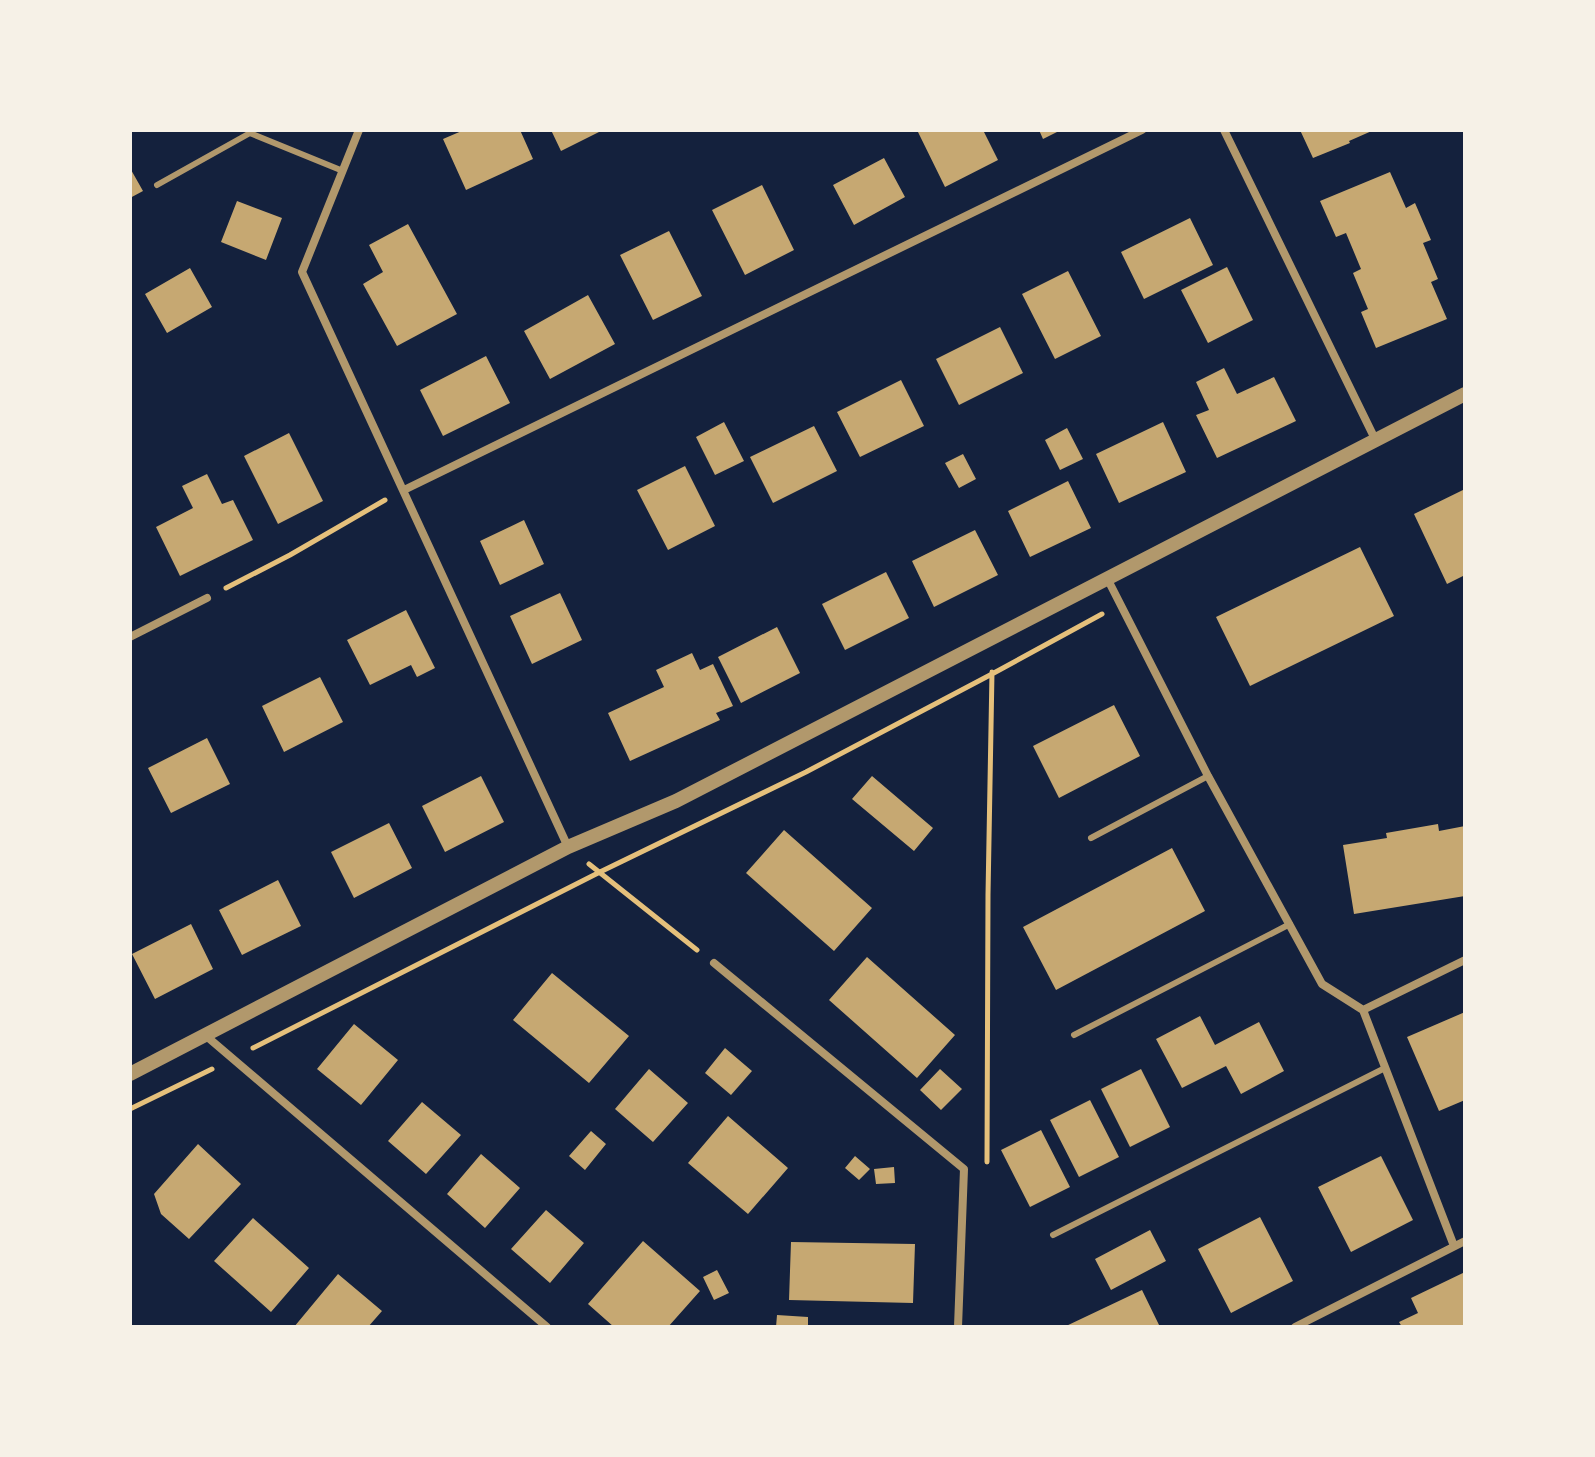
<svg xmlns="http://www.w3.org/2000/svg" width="1595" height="1457" font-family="'Asap Condensed',sans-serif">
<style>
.building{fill:#c6a872}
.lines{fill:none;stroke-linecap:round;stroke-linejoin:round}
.path{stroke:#e5c07b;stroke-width:5}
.service{stroke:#b1986c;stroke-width:6}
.minor{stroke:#b1986c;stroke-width:8}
.tertiary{stroke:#b1986c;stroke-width:14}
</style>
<rect width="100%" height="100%" fill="#14213d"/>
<path class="building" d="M 464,130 L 520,130 L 533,159 L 466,190 L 443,139 Z
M 551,130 L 603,130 L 561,151 Z
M 917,130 L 983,130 L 998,160 L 945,187 Z
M 1039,130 L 1061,130 L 1043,139 Z
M 1300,130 L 1374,130 L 1349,141 L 1350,143 L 1313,158 Z
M 884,158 L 905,197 L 854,225 L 833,185 Z
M 130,168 L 143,191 L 130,198 Z
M 1390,172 L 1406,208 L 1415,203 L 1431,240 L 1423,243 L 1438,279 L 1431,282 L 1447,319 L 1376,348 L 1361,312 L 1368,309 L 1353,273 L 1361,269 L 1346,233 L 1336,237 L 1320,201 Z
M 762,185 L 794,250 L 745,275 L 712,210 Z
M 237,201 L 282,218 L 266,260 L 221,242 Z
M 1190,218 L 1213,265 L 1144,299 L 1121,252 Z
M 408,224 L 457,314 L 397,346 L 363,284 L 383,272 L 369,245 Z
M 669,231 L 702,296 L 653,320 L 620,255 Z
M 1227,267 L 1253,320 L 1208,343 L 1181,290 Z
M 190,268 L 212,307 L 167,333 L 145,294 Z
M 1068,271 L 1101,336 L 1055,359 L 1022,294 Z
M 588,295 L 615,344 L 550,379 L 524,331 Z
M 1000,327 L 1023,373 L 959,405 L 936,359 Z
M 486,356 L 510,403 L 443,436 L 420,390 Z
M 1224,368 L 1237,394 L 1274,377 L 1296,421 L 1217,458 L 1196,415 L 1209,410 L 1196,382 Z
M 901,380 L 924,426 L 860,457 L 837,412 Z
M 724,422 L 744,461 L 715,475 L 696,437 Z
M 1163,422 L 1186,472 L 1119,503 L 1096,454 Z
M 814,426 L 837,471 L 773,503 L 750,457 Z
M 1067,428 L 1083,459 L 1060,470 L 1045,440 Z
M 289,433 L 323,501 L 278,524 L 244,456 Z
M 963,454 L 976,479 L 959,488 L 945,463 Z
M 685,466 L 715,526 L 668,550 L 637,490 Z
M 207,474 L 222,504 L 233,500 L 253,540 L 180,576 L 156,527 L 193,508 L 182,486 Z
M 1068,481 L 1091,528 L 1030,557 L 1008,511 Z
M 1465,489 L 1465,575 L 1447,584 L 1414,514 Z
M 524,520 L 544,564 L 500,585 L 480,541 Z
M 975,530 L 998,575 L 934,607 L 912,561 Z
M 1360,547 L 1394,616 L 1250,686 L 1216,617 Z
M 886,572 L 909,618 L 845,650 L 822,604 Z
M 560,593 L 582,640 L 532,664 L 510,616 Z
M 406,610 L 435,668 L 417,677 L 411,665 L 370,685 L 347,640 Z
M 777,627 L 800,673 L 741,703 L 718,657 Z
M 692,653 L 700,670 L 713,664 L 733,706 L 716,713 L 720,720 L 630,761 L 608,713 L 664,687 L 656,670 Z
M 320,677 L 343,722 L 284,752 L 262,706 Z
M 1114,705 L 1140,756 L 1059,798 L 1033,746 Z
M 207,738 L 230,784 L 171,813 L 148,768 Z
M 481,776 L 504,822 L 445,852 L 422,806 Z
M 872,776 L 933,828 L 914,851 L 852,799 Z
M 389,823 L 412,868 L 354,898 L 331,852 Z
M 1438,824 L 1439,831 L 1465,826 L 1465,896 L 1354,914 L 1343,845 L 1387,838 L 1386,833 Z
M 784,830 L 872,908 L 834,951 L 746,873 Z
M 1172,848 L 1205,911 L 1056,990 L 1023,927 Z
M 278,880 L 301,926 L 242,955 L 219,910 Z
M 191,924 L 213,969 L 155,999 L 132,954 Z
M 867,957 L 955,1035 L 917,1078 L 829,1000 Z
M 552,973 L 629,1036 L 589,1083 L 513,1020 Z
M 1465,1012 L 1465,1100 L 1439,1111 L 1407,1037 Z
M 1200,1016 L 1215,1045 L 1259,1022 L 1284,1071 L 1241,1094 L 1226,1066 L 1182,1088 L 1156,1039 Z
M 354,1024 L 398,1060 L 361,1105 L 317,1069 Z
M 725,1048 L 752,1071 L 731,1095 L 705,1073 Z
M 649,1069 L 688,1103 L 653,1142 L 615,1109 Z
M 940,1069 L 962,1089 L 941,1110 L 920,1090 Z
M 1141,1069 L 1170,1127 L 1130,1147 L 1101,1089 Z
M 1090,1100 L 1119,1157 L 1079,1177 L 1050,1120 Z
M 422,1102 L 461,1135 L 426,1174 L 388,1141 Z
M 728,1116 L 788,1168 L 748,1214 L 688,1163 Z
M 1041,1130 L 1070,1187 L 1030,1207 L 1001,1150 Z
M 591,1131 L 606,1144 L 585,1170 L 569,1156 Z
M 198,1144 L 241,1184 L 189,1239 L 161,1214 L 154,1194 Z
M 481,1154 L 520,1188 L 485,1228 L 447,1194 Z
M 855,1156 L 870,1169 L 859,1180 L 845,1168 Z
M 1381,1156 L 1413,1220 L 1351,1252 L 1318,1187 Z
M 894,1167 L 895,1183 L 876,1184 L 874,1169 Z
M 546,1210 L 584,1243 L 550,1283 L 511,1249 Z
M 1260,1217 L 1293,1281 L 1231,1313 L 1198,1249 Z
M 253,1218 L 309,1268 L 271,1312 L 214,1261 Z
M 1150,1230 L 1166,1261 L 1111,1290 L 1095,1259 Z
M 643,1241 L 700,1291 L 668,1327 L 614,1327 L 588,1304 Z
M 791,1242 L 915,1244 L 913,1303 L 789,1300 Z
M 717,1270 L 729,1293 L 714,1300 L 703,1277 Z
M 1465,1272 L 1465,1327 L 1402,1327 L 1399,1322 L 1418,1313 L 1411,1298 Z
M 338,1274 L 382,1311 L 368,1327 L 294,1327 Z
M 1142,1290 L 1160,1327 L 1064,1327 Z
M 777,1315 L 808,1317 L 808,1327 L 776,1327 Z"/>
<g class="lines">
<path class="path" d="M 226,588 L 290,555 L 385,500
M 589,864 L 697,950
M 253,1048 L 600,872 L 806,772 L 992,674 L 1102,614
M 130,1109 L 212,1069
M 987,1162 L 988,895 L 992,672"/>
<path class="service" d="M 157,185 L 250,133 L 343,171
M 1091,838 L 1208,776
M 1074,1035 L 1290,924
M 1053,1235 L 1385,1068"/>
<path class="minor" d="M 359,130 L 302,272 L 568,847
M 1224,130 L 1375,439
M 404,490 L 1142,130
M 1108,580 L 1208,776 L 1322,984 L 1363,1010 L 1465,960
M 130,637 L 207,598
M 714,963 L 964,1169 L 958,1327
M 1363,1010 L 1454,1246
M 205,1035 L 547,1327
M 1295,1327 L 1465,1241"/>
<path class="tertiary" d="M 130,1074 L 568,847 L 676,801 L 1465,394"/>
</g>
<rect width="1595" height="1457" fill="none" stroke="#f6f1e7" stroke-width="264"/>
</svg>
